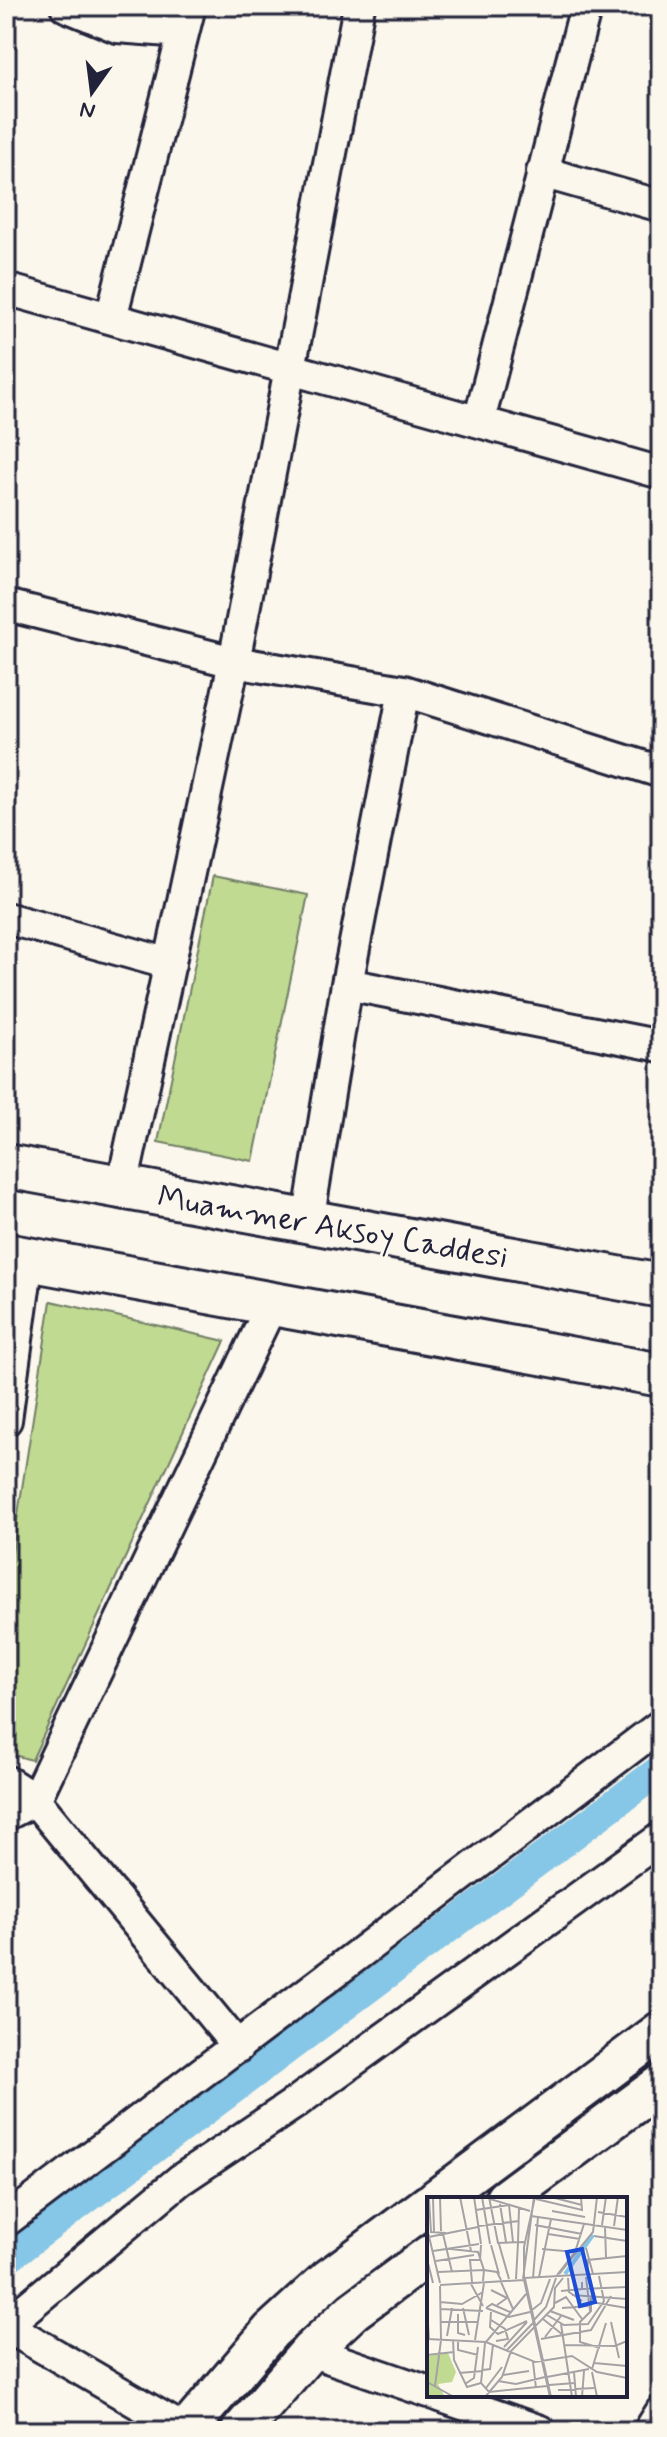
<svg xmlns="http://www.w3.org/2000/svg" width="667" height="2437" font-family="Mynerve,sans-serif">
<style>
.green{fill:#c0da91;stroke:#717e66;stroke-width:2}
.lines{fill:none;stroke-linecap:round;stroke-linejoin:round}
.canal{stroke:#86c6e7;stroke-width:30}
.minor-casing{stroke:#22223b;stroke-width:36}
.tertiary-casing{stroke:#22223b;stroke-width:44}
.secondary-casing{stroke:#22223b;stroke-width:48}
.minor{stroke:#fbf7ec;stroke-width:30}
.tertiary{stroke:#fbf7ec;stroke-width:38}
.secondary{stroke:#fbf7ec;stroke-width:42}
.labels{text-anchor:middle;stroke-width:6;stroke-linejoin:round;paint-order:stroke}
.street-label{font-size:32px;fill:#22223b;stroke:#fbf7ec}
.inset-river{fill:none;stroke:#86c6e7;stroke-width:4}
.inset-road{fill:none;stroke:#a4a2a5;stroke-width:2}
.view{fill:#1d4ed8;fill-opacity:0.15;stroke:#1d4ed8;stroke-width:4}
.inset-edge{fill:none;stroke:#22223b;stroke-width:4}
</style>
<rect width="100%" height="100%" fill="#fbf7ec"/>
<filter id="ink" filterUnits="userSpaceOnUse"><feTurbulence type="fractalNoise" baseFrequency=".0125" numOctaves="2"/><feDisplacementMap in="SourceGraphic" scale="16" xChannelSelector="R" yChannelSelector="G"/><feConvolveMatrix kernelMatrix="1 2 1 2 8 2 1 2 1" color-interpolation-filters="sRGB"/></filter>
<g filter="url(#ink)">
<path class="green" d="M 213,876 L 308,895 L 253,1161 L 158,1142 Z
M 51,1301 L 225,1341 L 32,1760 L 6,1753 L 6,1592 Z"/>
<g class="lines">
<path class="canal" d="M 6,2259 L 661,1769"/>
<defs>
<path id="minor" d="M 66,6 L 117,27 L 183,32
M 542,172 L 661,206
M 6,289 L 661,473
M 111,318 L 190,6
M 479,421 L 586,6
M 6,605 L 234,662 L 404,691
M 6,918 L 170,964
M 347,984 L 404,691 L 661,772
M 122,1187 L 234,662 L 359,6
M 308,1221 L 347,984 L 661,1046
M 6,1420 L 28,1259
M 6,1781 L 35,1800 L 6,1815
M 238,2047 L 35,1800 L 272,1304
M 6,2221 L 661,1725
M 6,2325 L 180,2180 L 295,2103 L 661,1838
M 6,2326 L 186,2431
M 310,2351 L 429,2392
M 437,2395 L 540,2431
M 649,2431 L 661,2412"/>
<path id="tertiary" d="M 436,2199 L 661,2031
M 505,2199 L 661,2084
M 186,2431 L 271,2331 L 328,2279 L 429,2204
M 241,2431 L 310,2351 L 353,2311 L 429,2255"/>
<path id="secondary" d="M 6,1166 L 661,1286
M 6,1255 L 661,1375"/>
</defs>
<use href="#minor" class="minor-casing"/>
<use href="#tertiary" class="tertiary-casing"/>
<use href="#secondary" class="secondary-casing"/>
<use href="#minor" class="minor"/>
<use href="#tertiary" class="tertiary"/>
<use href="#secondary" class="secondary"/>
</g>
</g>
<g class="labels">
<g class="street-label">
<text transform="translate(333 1226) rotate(10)" y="11">Muammer Aksoy Caddesi</text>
</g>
</g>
<g transform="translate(427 2197)">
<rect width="200" height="200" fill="#fbf7ec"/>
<path d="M 21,156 L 29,175 L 25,185 L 11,187 L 18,200 L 0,200 L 1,159 Z" fill="#c0da91"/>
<path class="inset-river" d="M 138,77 L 166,38"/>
<path class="inset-road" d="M 13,0 L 14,34M 33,0 L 44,54M 47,0 L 54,47M 55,0 L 63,47M 62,0 L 71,46M 108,0 L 97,50 L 97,83 L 123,200M 6,1 L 7,35M 128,1 L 155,8M 2,2 L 4,35 L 19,36M 63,2 L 103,14M 109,2 L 155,13 L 154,0M 73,7 L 79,45M 49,13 L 82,8 L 86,45M 125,14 L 158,20M 171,15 L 200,20M 104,19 L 200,33M 108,28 L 155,37M 175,28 L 179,0M 52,29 L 92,24M 187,29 L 191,0M 178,30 L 179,60M 0,31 L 13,86M 16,37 L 25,75M 121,37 L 153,42M 167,39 L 200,44M 2,40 L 51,30M 91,45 L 92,11M 70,46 L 97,45M 72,47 L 82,82M 64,48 L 72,77M 159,51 L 166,77M 24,52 L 51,55 L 57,73 L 70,75 L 74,83M 115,52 L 148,55M 6,54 L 52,47M 0,62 L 6,86M 9,64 L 47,58M 11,75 L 57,73 L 56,84M 132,77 L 166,35 L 170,0M 130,78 L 148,55 L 157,27M 160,78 L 161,63 L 200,59M 112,80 L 124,22M 159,80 L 163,114M 97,81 L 200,75M 106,81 L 111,20M 141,81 L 142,95 L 155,104M 89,82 L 91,46M 96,82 L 107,0M 98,82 L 124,200M 45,85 L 43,63 L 53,63 L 54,48M 74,85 L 86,112M 44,87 L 56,109M 13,88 L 97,83M 13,89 L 14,143M 155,92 L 200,90M 64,93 L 80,101 L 70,108M 134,94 L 155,92 L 155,85M 145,98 L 200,102M 164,99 L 164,114 L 153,125 L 153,145 L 173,151M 13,105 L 35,107 L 56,95M 164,105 L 200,111M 128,106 L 139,100 L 155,122M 36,111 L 42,138M 59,111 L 82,120 L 103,115M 59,111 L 65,107 L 83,115M 135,111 L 161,109M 0,112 L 2,142M 13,112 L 56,114M 105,113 L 114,106 L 123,82M 123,114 L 147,123M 64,115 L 63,130 L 71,137 L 100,124M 31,117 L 31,136 L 38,138M 120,118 L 137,128 L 161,127 L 177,104 L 172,79M 116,122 L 136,138M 64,123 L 78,132 L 81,142 L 69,144M 107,123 L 119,110 L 129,81M 14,125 L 51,125M 184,125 L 192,161M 134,127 L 145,200M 20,139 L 25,111M 118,140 L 134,119M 0,142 L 59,145 L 108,165 L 145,159 L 170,175 L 200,181M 114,142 L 164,133 L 184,99M 26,143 L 27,163 L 40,190 L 54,186M 31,143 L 31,153 L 51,158M 48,143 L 57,86M 59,145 L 99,97M 58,146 L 54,186 L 62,195 L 120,189M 137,148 L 188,149 L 200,144M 77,150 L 100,125M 80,153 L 106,126M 0,158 L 27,155M 106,165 L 109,191M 167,166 L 200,169M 165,172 L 179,126M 56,173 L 63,172 L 66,148M 147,175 L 149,200M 165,175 L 170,200M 32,176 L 56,174M 76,178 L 102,174M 120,180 L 162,172M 71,184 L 89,187 L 118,180M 0,185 L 27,200M 38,187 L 47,181 L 51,150M 122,188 L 148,186M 8,189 L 14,143M 59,191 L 75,170M 131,193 L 167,191M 58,200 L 75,180 L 84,154 L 127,110 L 128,91 L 136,81M 155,200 L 157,174"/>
<path class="view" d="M 155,52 L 168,105 L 153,109 L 140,55 Z"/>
<rect width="200" height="200" class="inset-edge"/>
</g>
<rect width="667" height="2437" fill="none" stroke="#fbf7ec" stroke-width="32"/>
<rect x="16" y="16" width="635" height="2405" fill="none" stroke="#22223b" stroke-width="3" filter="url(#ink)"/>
<g transform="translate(92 92) rotate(194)" stroke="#fbf7ec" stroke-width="6" paint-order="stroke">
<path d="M0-6L14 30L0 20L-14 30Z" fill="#22223b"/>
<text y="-12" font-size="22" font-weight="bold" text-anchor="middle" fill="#22223b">N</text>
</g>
</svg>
